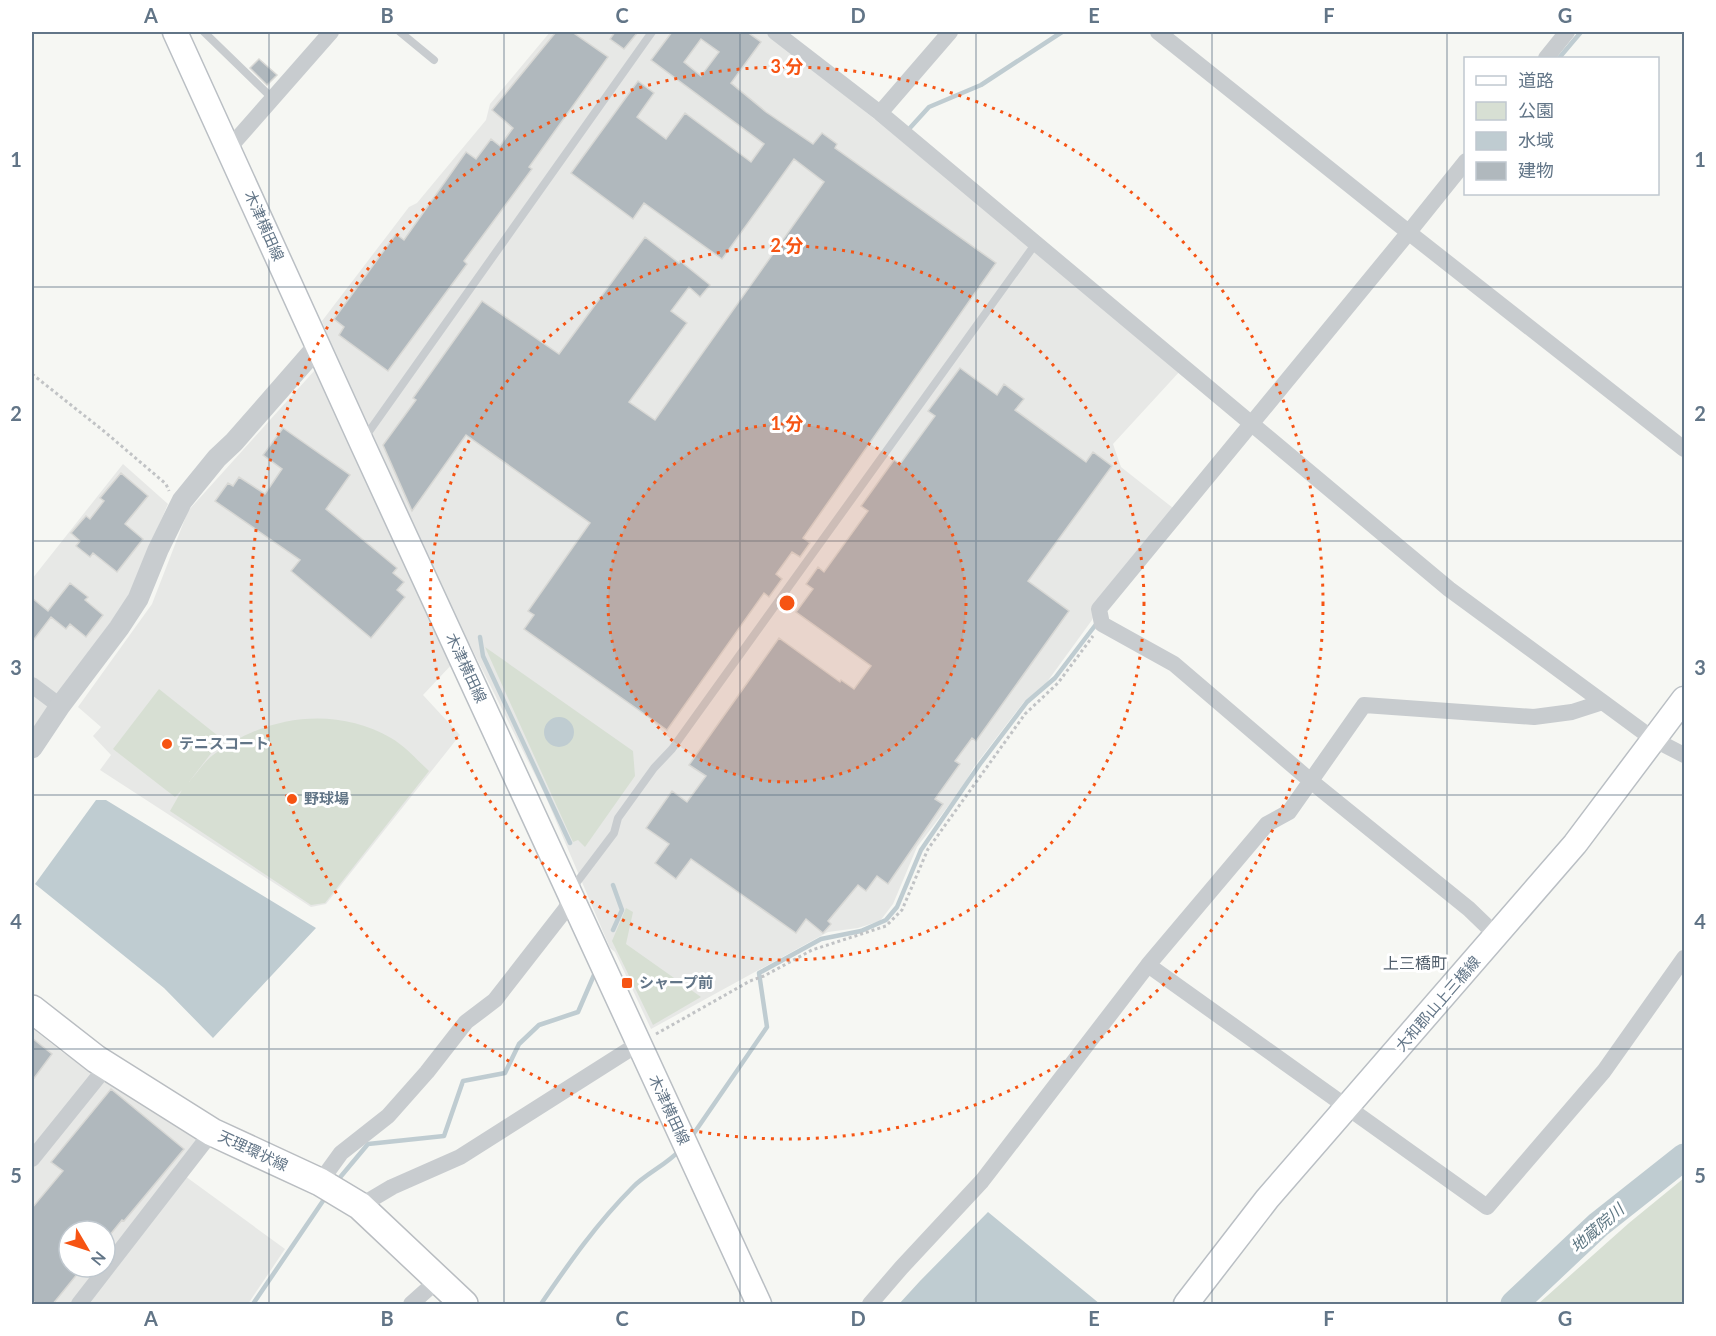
<svg xmlns="http://www.w3.org/2000/svg" width="1716" height="1336" font-family="Lato,'Noto Sans JP',sans-serif">
<style>
.built{fill:#e7e8e6;fill-rule:evenodd}
.green{fill:#d7dfd3}
.water{fill:#bfccd1}
.lines{fill:none;stroke-linecap:round;stroke-linejoin:round}
.stream{stroke:#bfccd1;stroke-width:4.5}
.river{stroke:#bfccd1;stroke-width:27}
.building{fill:#b0b8bd;stroke:#d8d8d5;stroke-width:1.5;fill-rule:evenodd}
.secondary-casing{stroke:#babfc4;stroke-width:27}
.primary-casing{stroke:#b9bdc1;stroke-width:30}
.path{stroke:#c1c3c5;stroke-width:3;stroke-dasharray:3 3;stroke-linecap:butt}
.service{stroke:#c8cccf;stroke-width:8}
.minor{stroke:#c8cccf;stroke-width:16}
.tertiary{stroke:#c8cccf;stroke-width:21}
.secondary{stroke:#fff;stroke-width:24}
.primary{stroke:#fff;stroke-width:27}
.grid{fill:none;stroke:#627587;stroke-width:1.5;stroke-opacity:0.55}
.ring{fill:none;stroke:#f65413;stroke-width:3;stroke-dasharray:3 6}
.poi-dot{fill:#f65413;stroke:#fff;stroke-width:2}
.labels{text-anchor:middle;stroke-width:6;stroke-linejoin:round;paint-order:stroke}
.street-label{font-size:15px;fill:#627587;stroke:#fff}
.poi-label{font-size:15px;font-weight:bold;fill:#627587;stroke:#fff;text-anchor:start}
.neighbourhood-label{font-size:16px;fill:#515e6b;stroke:#fff}
.water-label{font-size:16px;font-style:italic;fill:#5e7783;stroke:#fff}
.centre{fill:#f65413;stroke:#fff;stroke-width:3}
.ring-label{font-size:18px;text-anchor:middle;font-weight:bold;fill:#f65413;stroke:#fff;stroke-width:6;stroke-linejoin:round;paint-order:stroke}
.neatline{fill:none;stroke:#627587;stroke-width:2}
.grid-label{font-size:20px;text-anchor:middle;font-weight:bold;fill:#627587}
</style>
<rect width="100%" height="100%" fill="#f6f7f3"/>
<path class="built" d="M 550,32 L 768,32 L 1181,370 L 1113,444 L 1121,467 L 1173,508 L 1099,601 L 1092,620 L 1047,682 L 1023,703 L 974,767 L 962,788 L 917,847 L 893,904 L 880,921 L 858,928 L 828,932 L 651,1029 L 615,952 L 610,948 L 545,795 L 470,645 L 423,695 L 460,735 L 326,904 L 311,907 L 100,770 L 111,755 L 93,736 L 101,727 L 78,707 L 152,604 L 188,511 L 333,350 L 322,321 L 409,207 L 417,203 L 486,120 L 490,104 Z
M 123,464 L 168,504 L 126,601 L 32,730 L 32,579 Z
M 32,1028 L 62,1052 L 199,1136 L 174,1168 L 285,1249 L 248,1304 L 32,1304 ZM 69,1231 L 105,1231 L 105,1267 L 69,1267 Z"/>
<path class="green" d="M 485,647 L 633,751 L 635,776 L 585,847 L 578,840 L 573,842 Z
M 159,689 L 222,739 L 189,782 C 197,773 204,762 213,755 C 264,716 334,705 391,738 C 405,746 417,760 429,771 L 325,903 L 311,905 L 170,811 L 182,790 L 175,797 L 113,749 Z
M 626,908 L 633,912 L 626,944 L 701,997 L 653,1025 L 612,941 Z
M 1684,1178 L 1684,1304 L 1538,1304 L 1629,1223 Z"/>
<path class="water" d="M544 732a15 15 0 1 1 30 0a15 15 0 1 1-30 0Z
M 96,800 L 106,800 L 316,928 L 213,1038 L 164,988 L 35,884 Z
M 988,1212 L 1100,1304 L 899,1304 L 920,1281 Z"/>
<g class="lines">
<path class="stream" d="M 1559,58 L 1581,32
M 909,129 L 929,107 L 981,85 L 1062,32
M 480,637 L 483,656 L 570,843
M 613,885 L 622,910 L 613,930
M 690,1139 L 767,1027 L 759,973 L 821,939 L 861,931 L 886,920 L 897,907 L 921,850 L 980,764 L 1027,702 L 1055,678 L 1097,623
M 337,1181 L 368,1144 L 444,1136 L 463,1081 L 505,1073 L 519,1044 L 539,1025 L 578,1012 L 594,975
M 253,1304 L 327,1195
M 541,1304 C 569,1263 597,1223 633,1187 C 647,1173 666,1165 680,1150"/>
<path class="river" d="M 1514,1304 L 1598,1225 L 1684,1157"/>
</g>
<path class="building" d="M 556,32 L 572,32 L 608,57 L 529,167 L 532,169 L 464,261 L 467,264 L 388,371 L 339,335 L 344,327 L 334,319 L 396,234 L 404,240 L 466,152 L 476,159 L 491,139 L 500,146 L 513,128 L 492,110 Z
M 615,32 L 638,32 L 624,49 L 610,39 Z
M 672,32 L 747,32 L 761,42 L 731,83 L 766,112 L 813,144 L 822,133 L 837,144 L 835,148 L 996,263 L 803,538 L 810,543 L 800,557 L 792,552 L 776,574 L 782,579 L 769,597 L 764,593 L 667,730 L 524,629 L 534,615 L 528,611 L 590,523 L 466,435 L 412,511 L 383,445 L 416,400 L 413,398 L 482,301 L 559,354 L 645,237 L 679,263 L 680,261 L 710,285 L 700,297 L 689,287 L 671,311 L 687,323 L 629,402 L 655,420 L 824,182 L 794,159 L 722,259 L 644,203 L 633,219 L 571,173 L 638,81 L 654,93 L 637,117 L 666,139 L 685,113 L 751,162 L 764,144 L 651,60 ZM 701,39 L 719,52 L 701,76 L 684,62 Z
M 259,59 L 277,75 L 267,85 L 250,68 Z
M 960,368 L 997,395 L 1004,384 L 1024,399 L 1015,410 L 1086,462 L 1093,452 L 1112,466 L 1028,581 L 1069,611 L 976,741 L 972,738 L 955,761 L 960,764 L 935,799 L 943,804 L 919,839 L 888,884 L 877,876 L 866,891 L 858,885 L 828,921 L 831,924 L 823,933 L 806,919 L 796,933 L 691,859 L 676,879 L 655,863 L 669,844 L 646,828 L 672,791 L 687,802 L 706,776 L 689,765 L 779,638 L 840,682 L 841,680 L 854,689 L 871,666 L 796,612 L 813,589 L 806,584 L 818,567 L 824,572 L 868,511 L 861,506 L 894,460 L 900,464 L 935,416 L 928,411 Z
M 283,428 L 350,475 L 326,509 L 397,568 L 393,573 L 404,582 L 397,590 L 405,597 L 371,638 L 291,571 L 300,560 L 215,501 L 228,483 L 233,486 L 239,477 L 265,494 L 282,469 L 263,455 Z
M 121,473 L 148,496 L 125,524 L 143,539 L 117,572 L 93,553 L 90,557 L 76,546 L 80,541 L 71,533 L 86,516 L 90,519 L 104,501 L 100,498 Z
M 70,583 L 88,597 L 85,600 L 103,615 L 86,637 L 70,624 L 66,629 L 51,617 L 32,642 L 32,598 L 48,611 Z
M 32,1038 L 52,1054 L 32,1081 Z
M 111,1089 L 184,1149 L 124,1221 L 122,1220 L 105,1241 L 105,1231 L 69,1231 L 69,1267 L 83,1267 L 52,1305 L 37,1305 L 32,1300 L 32,1208 L 63,1171 L 51,1162 Z"/>
<g class="lines">
<defs>
<path id="secondary" d="M 175,32 L 362,443 L 759,1304
M 1186,1304 L 1267,1199 L 1575,844 L 1684,699"/>
<path id="primary" d="M 32,1009 L 96,1059 L 212,1132 L 320,1182 L 360,1206 L 464,1304"/>
</defs>
<use href="#secondary" class="secondary-casing"/>
<use href="#primary" class="primary-casing"/>
<path class="path" d="M 32,374 L 105,432 L 166,484 L 169,491
M 656,1034 L 750,981 L 764,976 L 812,950 L 886,926 L 902,910 L 928,849 L 1025,714 L 1058,683 L 1093,636"/>
<path class="service" d="M 204,32 L 272,98
M 400,32 L 434,60
M 363,440 L 652,32
M 574,891 L 577,882 L 614,833 L 618,818 L 654,768 L 672,749 L 1036,243"/>
<path class="minor" d="M 775,32 L 880,113 L 1449,589 L 1653,739 L 1684,755
M 1158,32 L 1417,239 L 1684,449
M 1546,58 L 1567,32
M 880,113 L 950,32
M 229,148 L 331,32
M 1466,161 L 1409,232 L 1099,609 L 1102,624 L 1174,664 L 1312,782 L 1469,909 L 1497,936
M 32,685 L 60,706
M 1148,965 L 1487,1207 L 1604,1071 L 1684,958
M 32,1159 L 107,1066
M 320,1182 L 341,1153 L 388,1116 L 427,1072 L 466,1022 L 495,1000 L 565,910 L 572,896
M 360,1206 L 392,1187 L 460,1157 L 638,1044
M 79,1304 L 212,1132
M 411,1304 L 439,1279
M 870,1304 L 901,1268 L 982,1181 L 1148,965 L 1267,824 L 1289,812 L 1364,705 L 1534,717 L 1572,712 L 1603,702"/>
<path class="tertiary" d="M 32,748 L 60,706 L 119,628 L 138,599 L 158,550 L 182,501 L 217,458 L 234,442 L 318,346"/>
<use href="#secondary" class="secondary"/>
<use href="#primary" class="primary"/>
</g>
<path class="grid" d="M 269,32 L 269,1304M 504,32 L 504,1304M 740,32 L 740,1304M 976,32 L 976,1304M 1212,32 L 1212,1304M 1447,32 L 1447,1304M 32,287 L 1684,287M 32,541 L 1684,541M 32,795 L 1684,795M 32,1049 L 1684,1049"/>
<circle cx="787" cy="603" r="179" fill="#f65413" fill-opacity=".12"/>
<g class="ring">
<circle cx="787" cy="603" r="179"/>
<circle cx="787" cy="603" r="357"/>
<circle cx="787" cy="603" r="536"/>
</g>
<g class="poi-dot">
<circle cx="167" cy="744" r="6"/>
<circle cx="292" cy="799" r="6"/>
<rect x="621" y="977" width="12" height="12" rx="3"/>
</g>
<g class="labels">
<g class="street-label">
<text transform="translate(264 226) rotate(66)" y="5">木津横田線</text>
<text transform="translate(466 668) rotate(65)" y="5">木津横田線</text>
<text transform="translate(1438 1004) rotate(-49)" y="5">大和郡山上三橋線</text>
<text transform="translate(669 1110) rotate(65)" y="5">木津横田線</text>
<text transform="translate(253 1151) rotate(25)" y="5">天理環状線</text>
</g>
<g class="poi-label">
<text x="179" y="749">テニスコート</text>
<text x="304" y="804">野球場</text>
<text x="639" y="988">シャープ前</text>
</g>
<g class="neighbourhood-label">
<text x="1415" y="969">上三橋町</text>
</g>
<g class="water-label">
<text transform="translate(1597 1228) rotate(-41)" y="6">地蔵院川</text>
</g>
</g>
<circle cx="787" cy="603" r="9" class="centre"/>
<g class="ring-label">
<text x="787" y="73">3 分</text>
<text x="787" y="252">2 分</text>
<text x="787" y="430">1 分</text>
</g>
<rect width="1716" height="1336" fill="none" stroke="#ffffff" stroke-width="66"/>
<rect x="1464" y="57" width="195" height="138" fill="#ffffff" stroke="#c0c8cf" stroke-width="1.5"/>
<rect x="1476" y="76" width="30" height="9" fill="#ffffff" stroke="#c0c8cf" stroke-width="1.5"/>
<text x="1518" y="87" font-size="18" fill="#627587">道路</text>
<rect x="1476" y="102" width="30" height="18" fill="#d7dfd3" stroke="#c0c8cf" stroke-width="1.5"/>
<text x="1518" y="117" font-size="18" fill="#627587">公園</text>
<rect x="1476" y="132" width="30" height="18" fill="#bfccd1" stroke="#c0c8cf" stroke-width="1.5"/>
<text x="1518" y="147" font-size="18" fill="#627587">水域</text>
<rect x="1476" y="162" width="30" height="18" fill="#b0b8bd" stroke="#c0c8cf" stroke-width="1.5"/>
<text x="1518" y="177" font-size="18" fill="#627587">建物</text>
<g transform="translate(87 1249) rotate(129)"><circle r="28" fill="#ffffff" stroke="#c0c8cf" stroke-width="1.5"/>
<path d="M0-4.5L10 22L0 15L-10 22Z" fill="#f65413"/>
<text y="-9" font-size="16" font-weight="bold" text-anchor="middle" fill="#627587">N</text>
</g>
<rect x="33" y="33" width="1650" height="1270" class="neatline"/>
<g class="grid-label">
<text x="151" y="23">A</text>
<text x="387" y="23">B</text>
<text x="622" y="23">C</text>
<text x="858" y="23">D</text>
<text x="1094" y="23">E</text>
<text x="1329" y="23">F</text>
<text x="1565" y="23">G</text>
<text x="16" y="167">1</text>
<text x="1700" y="167">1</text>
<text x="16" y="421">2</text>
<text x="1700" y="421">2</text>
<text x="16" y="675">3</text>
<text x="1700" y="675">3</text>
<text x="16" y="929">4</text>
<text x="1700" y="929">4</text>
<text x="16" y="1183">5</text>
<text x="1700" y="1183">5</text>
<text x="151" y="1326">A</text>
<text x="387" y="1326">B</text>
<text x="622" y="1326">C</text>
<text x="858" y="1326">D</text>
<text x="1094" y="1326">E</text>
<text x="1329" y="1326">F</text>
<text x="1565" y="1326">G</text>
</g>
</svg>
